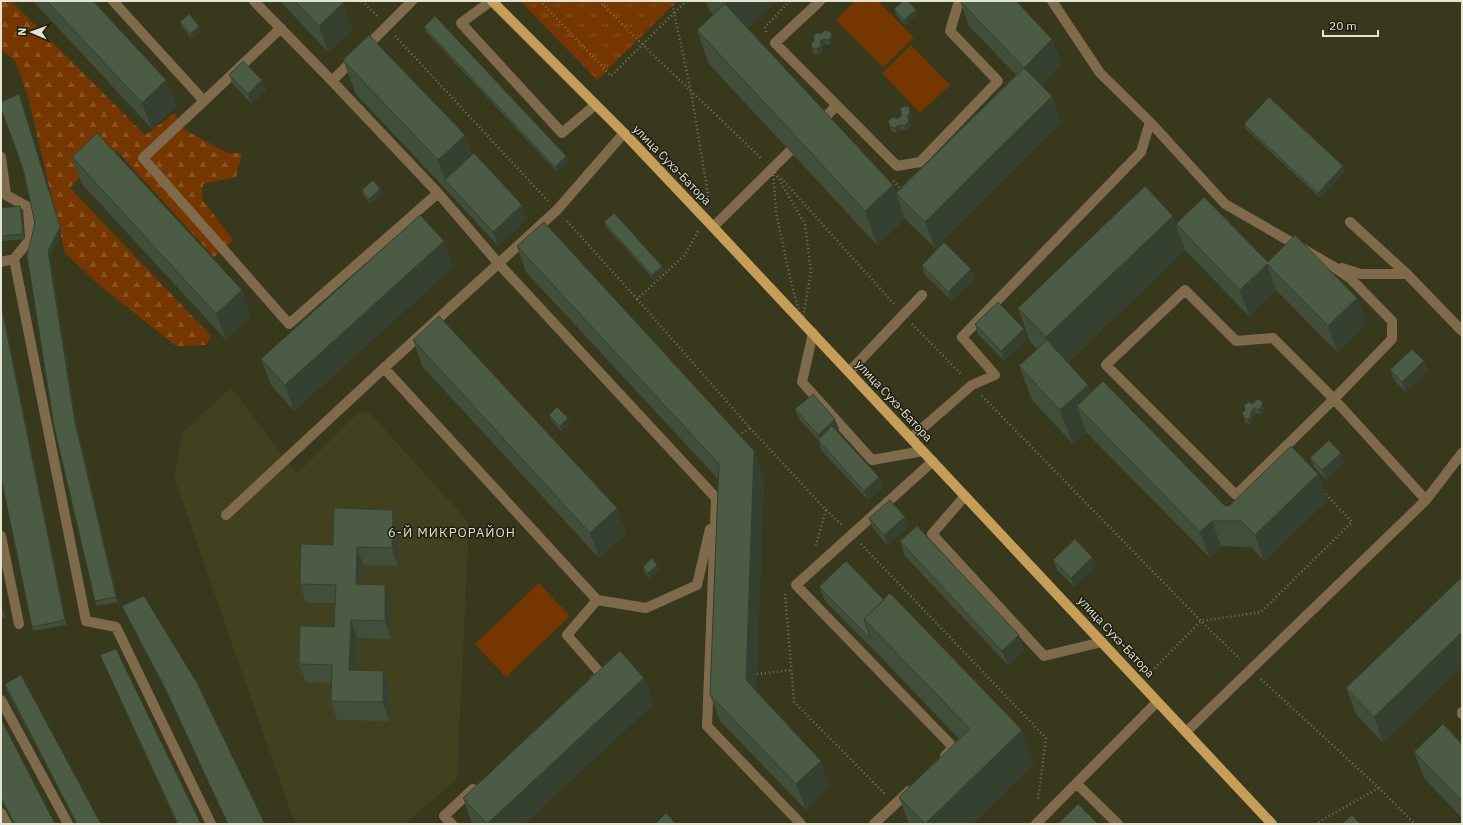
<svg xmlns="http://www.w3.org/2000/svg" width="1463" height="825" font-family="'IBM Plex Sans',sans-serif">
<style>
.built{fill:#42411f}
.forest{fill:url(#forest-firs)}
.park{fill:url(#park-tufts)}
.pitch{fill:#753600}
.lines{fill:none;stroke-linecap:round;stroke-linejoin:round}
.path{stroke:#75755e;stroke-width:2.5;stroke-dasharray:1 3;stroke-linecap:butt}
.service{stroke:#7f6b4b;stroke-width:10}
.primary{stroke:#c69e59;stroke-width:10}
.wall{fill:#414f3a}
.shaded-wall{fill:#354030}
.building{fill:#4c5c44;stroke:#354030}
.labels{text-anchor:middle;stroke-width:3;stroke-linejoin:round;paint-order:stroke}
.street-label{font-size:12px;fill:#e3e4d4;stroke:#1e1e13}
.neighbourhood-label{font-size:13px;letter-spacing:1px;fill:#e3e4c4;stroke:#1e1e13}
</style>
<defs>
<pattern id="forest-firs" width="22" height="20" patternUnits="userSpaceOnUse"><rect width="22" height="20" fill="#753600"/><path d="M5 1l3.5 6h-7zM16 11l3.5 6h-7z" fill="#885324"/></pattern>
<pattern id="park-tufts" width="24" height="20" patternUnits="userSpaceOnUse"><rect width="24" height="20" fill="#753600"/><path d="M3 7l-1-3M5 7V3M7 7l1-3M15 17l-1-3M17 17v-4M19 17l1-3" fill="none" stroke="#885324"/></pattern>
</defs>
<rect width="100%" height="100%" fill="#38381d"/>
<path class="built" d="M 231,388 L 297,474 L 358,413 L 369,412 L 469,523 L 457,779 L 405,824 L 295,824 L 174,477 L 183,432 Z"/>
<path class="forest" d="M 1,1 L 11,1 L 145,135 L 175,113 L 185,130 L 228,153 L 242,153 L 236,177 L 203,184 L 202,199 L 233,240 L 214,257 L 117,151 L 103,149 L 70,188 L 211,336 L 206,345 L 176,346 L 98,284 L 65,253 L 27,93 L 15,61 L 1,49 Z"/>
<path class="park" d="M 520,1 L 677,1 L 597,80 Z"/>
<path class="pitch" d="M 855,1 L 878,1 L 914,38 L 883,67 L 836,20 Z
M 911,45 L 950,85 L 920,113 L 882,73 Z
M 539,583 L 570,616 L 506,677 L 475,644 Z"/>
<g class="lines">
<path class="path" d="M 362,1 L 377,16
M 540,1 L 611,76 L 674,13 L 672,1
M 599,1 L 643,45 L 762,159
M 687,1 L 674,13 L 691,91 L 709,201
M 766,32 L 765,27 L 790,1
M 395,36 L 548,201
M 773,169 L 805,224 L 811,272 L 802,322 L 790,278 L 776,212 Z
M 781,178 L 894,304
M 893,181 L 902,190
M 567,221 L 637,299 L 685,255 L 698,231
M 637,299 L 750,428 L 737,436
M 912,324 L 962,375
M 982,396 L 1201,621 L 1240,659
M 750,428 L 826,510 L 815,548
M 826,510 L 842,525
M 861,544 L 1046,738 L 1038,800
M 785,594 L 794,702 L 886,795
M 757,674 L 791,670
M 1149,674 L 1201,621 L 1261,612 L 1352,522 L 1323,491
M 1261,679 L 1379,788 L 1415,824
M 1315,824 L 1379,788"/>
<path class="service" d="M 113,1 L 204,101 L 143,158 L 289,324 L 438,193
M 254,1 L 332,81 L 438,193 L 499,264 L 716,498 L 707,726 L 801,824
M 491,1 L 461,23 L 562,133 L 595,105
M 820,1 L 775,43 L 897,166 L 920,162 L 998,81 L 950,31 L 959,1
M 1052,1 L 1100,73 L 1150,122 L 1225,204 L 1331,265 L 1350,278 L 1392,321 L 1392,339 L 1334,399 L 1236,495 L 1106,365 L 1185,290 L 1236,341 L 1273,338 L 1334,399 L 1426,500 L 1186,732
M 332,81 L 412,1
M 204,101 L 281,28
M 818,125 L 836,106
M 1,157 L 6,195 L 28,207 L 30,239 L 14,259
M 1350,222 L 1407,274 L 1462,331
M 713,227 L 790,151
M 1,262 L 14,259 L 86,621 L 116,627 L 211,824
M 1342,268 L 1361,274 L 1407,274
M 813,333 L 802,382 L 872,460 L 923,451
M 384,368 L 597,600
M 849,372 L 922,295
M 911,438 L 972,385 L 995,375 L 962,337 L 1141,152 L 1150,122
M 933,461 L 796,585 L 953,747 L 945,756
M 965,496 L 932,534 L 1044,656 L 1102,642
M 1426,500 L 1462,453
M 226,515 L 384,368 L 557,210 L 624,133
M 1,536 L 19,624
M 594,681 L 601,674 L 567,635 L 597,600 L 646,608 L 697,585 L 710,529
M 1,700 L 68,824
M 1462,712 L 1462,714
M 1077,784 L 1118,824
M 1,813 L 7,824
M 452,824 L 444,816 L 473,789
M 874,824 L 909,791
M 1036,824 L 1157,702"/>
<path class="primary" d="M 492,1 L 624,133 L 713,227 L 1272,824"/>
</g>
<path class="wall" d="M 33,1 L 93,1 L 166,80 L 176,106 L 152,129 Z
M 280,1 L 341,1 L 343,3 L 352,29 L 328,52 Z
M 706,1 L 776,1 L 748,28 L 896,193 L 1016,75 L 969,26 L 960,1 L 1062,64 L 1041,85 L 1052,96 L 1061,122 L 935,248 L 905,219 L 877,245 L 709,64 L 697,30 L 714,15 L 709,10 Z
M 894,9 L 918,14 L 905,25 L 896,14 Z
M 180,22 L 199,26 L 201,31 L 192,39 L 182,27 Z
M 424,27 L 566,156 L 568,161 L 557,172 L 426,32 Z
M 814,35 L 834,41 L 830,45 L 826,44 L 822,46 L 823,51 L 819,54 L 813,53 L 812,48 L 814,41 Z
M 343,60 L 465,135 L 472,155 L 522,205 L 527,219 L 498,246 L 450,194 L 356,94 Z
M 229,75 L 262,80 L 266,90 L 251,104 L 233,84 Z
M 912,117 L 909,121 L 911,126 L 906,130 L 901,130 L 897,133 L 892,132 L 888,121 L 898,119 Z
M 1244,124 L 1343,166 L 1345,171 L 1320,198 L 1246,129 Z
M 72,157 L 251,316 L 226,340 L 81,183 Z
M 23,169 L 62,232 L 50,255 L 77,427 L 118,602 L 97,606 L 95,601 L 35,223 Z
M 362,190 L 382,194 L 371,204 L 363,195 Z
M 20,206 L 22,210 L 25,239 L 1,241 L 1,208 Z
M 604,222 L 662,266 L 664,271 L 654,280 L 606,227 Z
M 1176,224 L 1357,298 L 1366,324 L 1337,352 L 1276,290 L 1249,316 L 1185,250 L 1067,363 L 1091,393 L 1225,506 L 1229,506 L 1318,474 L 1328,500 L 1264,561 L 1251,547 L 1221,546 L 1210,558 L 1086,432 L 1073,444 L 1032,400 L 1019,366 L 1037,349 L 1030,342 L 1018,308 Z
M 517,246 L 764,477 L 756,691 L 830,787 L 806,810 L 720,721 L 710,695 L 718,479 L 526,272 Z
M 922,265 L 975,279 L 952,301 L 925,275 Z
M 453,267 L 294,411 L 271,385 L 261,359 Z
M 1,302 L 67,625 L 33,631 L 32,627 Z
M 975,324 L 1027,339 L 1004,361 L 978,334 Z
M 413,340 L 617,508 L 626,534 L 599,558 L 422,366 Z
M 1390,370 L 1428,371 L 1406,392 L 1394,380 Z
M 1253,404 L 1263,406 L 1264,410 L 1261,414 L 1256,413 L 1252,417 L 1253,421 L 1250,424 L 1246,423 L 1242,413 Z
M 795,409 L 839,429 L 837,431 L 879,477 L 883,487 L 868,500 L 821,450 L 818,440 L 799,419 Z
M 549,415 L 568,418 L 570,423 L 561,431 L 551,420 Z
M 1310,458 L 1344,462 L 1326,480 L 1314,467 Z
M 393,510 L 399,528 L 398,566 L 363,565 L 363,584 L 392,603 L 391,639 L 357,638 L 356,670 L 390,689 L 389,721 L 337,720 L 331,701 L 331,683 L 306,682 L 299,664 L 334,627 L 335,603 L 306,603 L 300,584 L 333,545 Z
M 905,517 L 909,527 L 887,545 L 872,527 L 869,518 Z
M 900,541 L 1024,649 L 1008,665 L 905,556 Z
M 1092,557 L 1096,566 L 1074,587 L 1057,570 L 1053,560 Z
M 846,561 L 1034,764 L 972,824 L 909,824 L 899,797 L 959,739 L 877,653 L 825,601 L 819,587 Z
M 643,567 L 659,570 L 650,578 L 644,572 Z
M 1462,577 L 1462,667 L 1383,743 L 1356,714 L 1346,688 Z
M 1,600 L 5,617 L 1,618 Z
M 122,606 L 265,824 L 228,824 L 167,693 L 124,611 Z
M 100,655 L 201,824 L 177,824 Z
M 644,678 L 654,703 L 524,824 L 473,824 L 472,823 L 463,798 Z
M 5,684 L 101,824 L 77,824 L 6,689 Z
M 1,719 L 55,824 L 14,824 L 1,800 Z
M 1462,744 L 1462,818 L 1424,778 L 1414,752 Z"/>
<path class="shaded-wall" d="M 728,1 L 776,1 L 737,38 L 725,4 Z
M 343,3 L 352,29 L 328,52 L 319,26 Z
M 916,10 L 918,14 L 905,25 L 904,20 Z
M 199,26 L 201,31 L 192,39 L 190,34 Z
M 831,32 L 834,41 L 830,45 L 828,40 Z
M 824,39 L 826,44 L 822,46 L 823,51 L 819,54 L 817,49 L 820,41 Z
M 1052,39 L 1062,64 L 1033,94 L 1024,68 Z
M 166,80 L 176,106 L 152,129 L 142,103 Z
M 262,80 L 266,90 L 251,104 L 248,94 Z
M 1052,96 L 1061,122 L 935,248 L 925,222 Z
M 21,99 L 62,232 L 50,255 L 77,427 L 118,602 L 116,597 L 75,422 Z
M 909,107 L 912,117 L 909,121 L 911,126 L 906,130 L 904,126 L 907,116 Z
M 899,125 L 901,130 L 897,133 L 895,128 Z
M 465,135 L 477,169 L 445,180 L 438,160 Z
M 566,156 L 568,161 L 557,172 L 555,167 Z
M 1343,166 L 1345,171 L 1320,198 L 1318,193 Z
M 893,185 L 905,219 L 877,245 L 865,211 Z
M 380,189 L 382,194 L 371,204 L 369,199 Z
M 522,205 L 527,219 L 498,246 L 493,232 Z
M 20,206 L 22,210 L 25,239 L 23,234 Z
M 1173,216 L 1185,250 L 1058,371 L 1046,337 Z
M 444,241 L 453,267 L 294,411 L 285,385 Z
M 1267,264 L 1276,290 L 1249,316 L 1240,290 Z
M 662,266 L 664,271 L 654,280 L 652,275 Z
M 971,269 L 975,279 L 952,301 L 948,292 Z
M 242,290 L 251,316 L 226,340 L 216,314 Z
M 1357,298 L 1366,324 L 1337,352 L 1328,326 Z
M 1,302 L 67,625 L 65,620 L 1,305 Z
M 1024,329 L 1027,339 L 1004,361 L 1001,351 Z
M 1424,361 L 1428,371 L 1406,392 L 1402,382 Z
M 1088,385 L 1100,419 L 1077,406 L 1086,432 L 1073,444 L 1060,410 Z
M 1262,401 L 1263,406 L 1264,410 L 1261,414 L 1259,410 Z
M 1254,408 L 1256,413 L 1252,417 L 1253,421 L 1250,424 L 1248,420 L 1251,412 Z
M 568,418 L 570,423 L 561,431 L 560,426 Z
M 835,419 L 839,429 L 821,444 L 818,435 Z
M 754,451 L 764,477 L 756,706 L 746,680 Z
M 1341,453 L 1344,462 L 1326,480 L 1322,470 Z
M 1318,474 L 1328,500 L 1264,561 L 1255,535 Z
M 879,477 L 883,487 L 868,500 L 864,491 Z
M 617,508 L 626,534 L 599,558 L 590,533 Z
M 393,510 L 399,528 L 398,566 L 392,548 Z
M 905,517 L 909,527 L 887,545 L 884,535 Z
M 1212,521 L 1221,546 L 1210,558 L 1200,532 Z
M 357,547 L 363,565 L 362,602 L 356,584 Z
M 1092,557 L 1096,566 L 1074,587 L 1071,578 Z
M 657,565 L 659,570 L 650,578 L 648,573 Z
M 385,585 L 392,603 L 391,639 L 385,621 Z
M 1,600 L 5,617 L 1,604 Z
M 351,620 L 357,638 L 356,689 L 349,670 Z
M 1462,632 L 1462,667 L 1383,743 L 1374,717 Z
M 1019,635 L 1024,649 L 1008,665 L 1002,651 Z
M 383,671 L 390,689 L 389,721 L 383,702 Z
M 644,678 L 654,703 L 524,824 L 487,824 Z
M 1022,730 L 1034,764 L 972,824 L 925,824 Z
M 821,761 L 830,787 L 806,810 L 796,784 Z"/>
<path class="building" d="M 47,1 L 93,1 L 166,80 L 142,103 Z
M 295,1 L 341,1 L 343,3 L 319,26 Z
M 722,1 L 728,1 L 725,4 Z
M 903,1 L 908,1 L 916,10 L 904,20 L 894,9 Z
M 960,1 L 1016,1 L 1052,39 L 1024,68 L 1052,96 L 925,222 L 896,193 L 1024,68 Z
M 725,4 L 893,185 L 865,211 L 697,30 Z
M 189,14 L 199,26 L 190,34 L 180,22 Z
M 435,16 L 566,156 L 555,167 L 424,27 Z
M 825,30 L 831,32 L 832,36 L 828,40 L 824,39 L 820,41 L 821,46 L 817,49 L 812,48 L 811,44 L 814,41 L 814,35 L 817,33 L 821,34 Z
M 369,35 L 465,135 L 438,160 L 343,60 Z
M 243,61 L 262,80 L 248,94 L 229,75 Z
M 19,94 L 60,227 L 48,251 L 75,422 L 116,597 L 95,601 L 54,426 L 27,255 L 35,223 L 23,169 L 1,108 L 1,102 Z
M 1269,97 L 1343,166 L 1318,193 L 1244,124 Z
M 904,106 L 909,107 L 910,112 L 907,116 L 909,121 L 904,126 L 899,125 L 895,128 L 890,127 L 888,121 L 893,117 L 898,119 L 902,115 L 900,109 Z
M 97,133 L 242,290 L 216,314 L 72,157 Z
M 474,153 L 522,205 L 493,232 L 445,180 Z
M 373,180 L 380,189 L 369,199 L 362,190 Z
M 1145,186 L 1173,216 L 1046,337 L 1018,308 Z
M 1204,197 L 1268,262 L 1295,235 L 1357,298 L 1328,326 L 1267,264 L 1240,290 L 1176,224 Z
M 20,206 L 23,234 L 1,236 L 1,208 Z
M 614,213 L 662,266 L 652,275 L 604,222 Z
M 420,215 L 444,241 L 285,385 L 261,359 Z
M 544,222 L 754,451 L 746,680 L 821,761 L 796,784 L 710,695 L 719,464 L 517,246 Z
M 944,242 L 971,269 L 948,292 L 922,265 Z
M 998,302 L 1024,329 L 1001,351 L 975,324 Z
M 1,305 L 65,620 L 32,627 L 1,477 Z
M 439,316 L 617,508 L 590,533 L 413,340 Z
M 1047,340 L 1088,385 L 1060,410 L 1019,366 Z
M 1412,349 L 1424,361 L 1402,382 L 1390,370 Z
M 1103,381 L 1225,506 L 1229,506 L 1291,446 L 1318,474 L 1255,535 L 1241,521 L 1212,521 L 1200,532 L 1077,406 Z
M 813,394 L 835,419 L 818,435 L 795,409 Z
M 1257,399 L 1262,401 L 1262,405 L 1259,410 L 1254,408 L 1251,412 L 1251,416 L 1248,420 L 1244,418 L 1242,413 L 1245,410 L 1244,405 L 1249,402 L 1253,404 Z
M 557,407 L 568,418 L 560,426 L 549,415 Z
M 832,426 L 879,477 L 864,491 L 818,440 Z
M 1329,440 L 1341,453 L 1322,470 L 1310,458 Z
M 890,500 L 905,517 L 884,535 L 869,518 Z
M 334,508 L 393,510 L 392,548 L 357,547 L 356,584 L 385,585 L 385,621 L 351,620 L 349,670 L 383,671 L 383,702 L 331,701 L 332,665 L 299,664 L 300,626 L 334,627 L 336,585 L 300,584 L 301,544 L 333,545 Z
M 917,526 L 1019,635 L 1002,651 L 900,541 Z
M 1075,539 L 1092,557 L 1071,578 L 1053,560 Z
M 652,558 L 657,565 L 648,573 L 643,567 Z
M 846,561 L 884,600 L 864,619 L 871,639 L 819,587 Z
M 1462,577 L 1462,632 L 1374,717 L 1346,688 Z
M 890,593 L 1022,730 L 925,824 L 899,797 L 970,729 L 864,619 Z
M 144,596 L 197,683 L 265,824 L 228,824 L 165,688 L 122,606 Z
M 1,604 L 3,612 L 1,613 Z
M 116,649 L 201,824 L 178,824 L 100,655 Z
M 620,651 L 644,678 L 487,824 L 463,798 Z
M 21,675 L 101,824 L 77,824 L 5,684 Z
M 1,719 L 55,824 L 15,824 L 1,798 Z
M 1443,724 L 1462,744 L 1462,801 L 1414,752 Z
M 1078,804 L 1098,824 L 1058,824 Z
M 666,813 L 676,824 L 655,824 Z
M 1352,815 L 1360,824 L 1342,824 Z"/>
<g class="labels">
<g class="street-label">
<text transform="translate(672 165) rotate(46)" y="4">улица Сухэ-Батора</text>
<text transform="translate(894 401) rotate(47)" y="4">улица Сухэ-Батора</text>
<text transform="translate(1116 637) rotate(47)" y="4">улица Сухэ-Батора</text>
</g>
<g class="neighbourhood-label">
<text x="452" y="537">6-Й МИКРОРАЙОН</text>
</g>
</g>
<rect width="1463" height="825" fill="none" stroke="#e3e4d4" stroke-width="4"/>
<g transform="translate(32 32) rotate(272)" stroke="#1e1e13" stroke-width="3" paint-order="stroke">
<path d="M0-3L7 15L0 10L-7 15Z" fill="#e3e4d4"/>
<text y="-6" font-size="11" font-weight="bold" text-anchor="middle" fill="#e3e4d4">N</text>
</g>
<path d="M1323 30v6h55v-6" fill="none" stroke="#e3e4d4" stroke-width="2"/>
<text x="1329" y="30" font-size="12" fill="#e3e4d4" stroke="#1e1e13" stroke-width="3" paint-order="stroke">20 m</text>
</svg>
